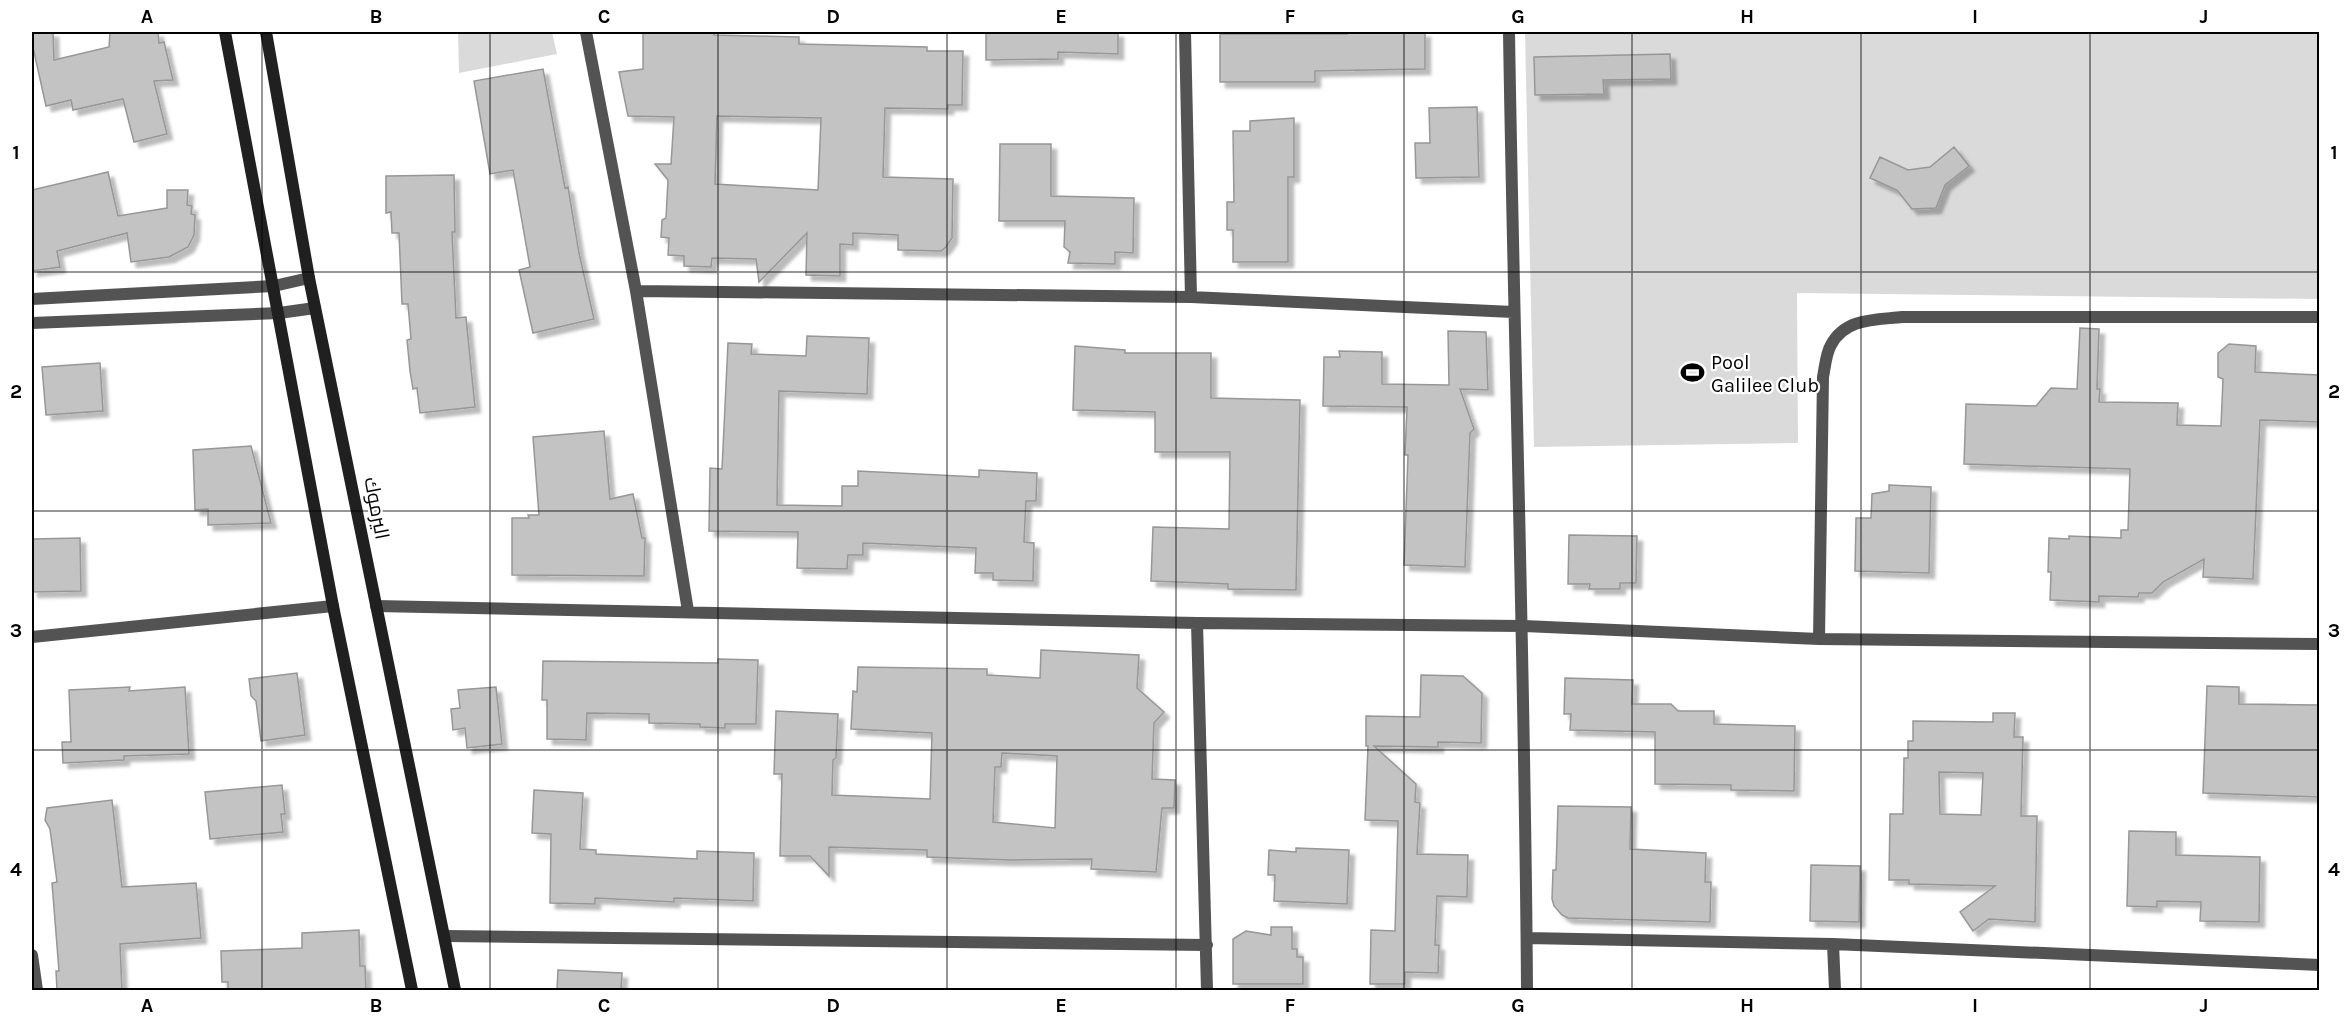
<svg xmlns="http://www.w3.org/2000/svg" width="2351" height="1022" font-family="Karla,Cairo,sans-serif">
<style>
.green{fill:#dadada}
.building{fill:#c3c3c3;stroke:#979797;stroke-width:1.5;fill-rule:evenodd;filter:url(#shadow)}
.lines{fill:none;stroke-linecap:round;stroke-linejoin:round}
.street{stroke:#535353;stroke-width:12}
.secondary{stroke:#202020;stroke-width:12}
.grid{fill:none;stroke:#000;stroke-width:1.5;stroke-opacity:0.55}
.labels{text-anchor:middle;stroke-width:4.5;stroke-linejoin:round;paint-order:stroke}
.poi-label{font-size:20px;fill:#000;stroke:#fff;text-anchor:start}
.street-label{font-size:20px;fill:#000;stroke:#fff}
.neatline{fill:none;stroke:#000;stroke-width:2}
.grid-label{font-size:20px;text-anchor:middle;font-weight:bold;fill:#000}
</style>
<defs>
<filter id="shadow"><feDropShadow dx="5.5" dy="5.5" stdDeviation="1.5" flood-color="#0004"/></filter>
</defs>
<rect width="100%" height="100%" fill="#fff"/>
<path class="green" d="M 458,32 L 552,32 L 557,54 L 459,73 Z
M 1525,32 L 2319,32 L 2319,299 L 1797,293 L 1798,443 L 1534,447 Z"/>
<path class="building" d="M 32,32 L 53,32 L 54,60 L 109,47 L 110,32 L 158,32 L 159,43 L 164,42 L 173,80 L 154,81 L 167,134 L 134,142 L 123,99 L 73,110 L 71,100 L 46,106 L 32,43 Z
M 643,32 L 714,32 L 714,35 L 799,37 L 799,44 L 927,47 L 927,51 L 963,51 L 962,105 L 948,105 L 948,109 L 885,108 L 883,177 L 953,179 L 952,238 L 946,247 L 941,251 L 898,250 L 898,235 L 853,233 L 853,245 L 840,244 L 840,276 L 806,275 L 807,233 L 759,282 L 756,259 L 712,258 L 711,267 L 684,266 L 684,256 L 668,255 L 669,238 L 661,237 L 662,220 L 666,218 L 668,180 L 655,164 L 671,164 L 674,117 L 628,116 L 619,72 L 643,69 ZM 717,116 L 821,118 L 818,190 L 715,184 Z
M 986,32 L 1118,32 L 1118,54 L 1058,52 L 1058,59 L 986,60 Z
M 1347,32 L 1425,32 L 1425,69 L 1315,71 L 1315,82 L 1220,82 L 1220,34 L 1347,34 Z
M 1670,54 L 1671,79 L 1603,80 L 1604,94 L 1535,95 L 1534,57 Z
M 543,69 L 565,188 L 568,187 L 579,253 L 594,319 L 533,333 L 519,270 L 530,267 L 513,170 L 490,174 L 474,81 Z
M 1477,107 L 1479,177 L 1416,178 L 1415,143 L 1430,143 L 1429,108 Z
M 1294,118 L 1294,177 L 1288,177 L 1288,262 L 1233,262 L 1233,230 L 1227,230 L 1227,202 L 1234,202 L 1233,131 L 1250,131 L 1250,121 Z
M 1000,144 L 1051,144 L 1051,196 L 1134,198 L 1133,253 L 1115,252 L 1115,264 L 1068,263 L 1070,252 L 1064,247 L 1065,221 L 999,221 Z
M 1954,147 L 1969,166 L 1945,185 L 1936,208 L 1912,209 L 1897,190 L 1870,178 L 1880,157 L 1908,170 L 1930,167 Z
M 108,172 L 118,216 L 167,208 L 167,190 L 188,190 L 187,205 L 192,206 L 191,214 L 195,215 L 194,235 L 188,247 L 169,257 L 131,262 L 127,233 L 57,251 L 60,267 L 32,271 L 32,190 Z
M 454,175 L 455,232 L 452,232 L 456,318 L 466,317 L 475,407 L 420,413 L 417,388 L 413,389 L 410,371 L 407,340 L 411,339 L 408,304 L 402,304 L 399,233 L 392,233 L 391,212 L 386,213 L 386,176 Z
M 2080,328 L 2099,329 L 2097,389 L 2100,389 L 2099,402 L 2178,403 L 2177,425 L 2221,426 L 2223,379 L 2218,377 L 2218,353 L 2229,344 L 2256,346 L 2255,372 L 2319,375 L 2319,422 L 2260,420 L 2253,579 L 2203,577 L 2204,559 L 2163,582 L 2152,593 L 2139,593 L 2138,597 L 2099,596 L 2099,602 L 2050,600 L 2051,572 L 2048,572 L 2049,538 L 2069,539 L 2069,536 L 2121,538 L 2121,530 L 2128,530 L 2130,469 L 1964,464 L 1966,404 L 2036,406 L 2051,388 L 2077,389 Z
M 1448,331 L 1486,332 L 1488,390 L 1460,389 L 1474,429 L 1470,433 L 1465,567 L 1404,565 L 1408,455 L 1405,455 L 1407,407 L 1323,406 L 1324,357 L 1340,357 L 1339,351 L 1382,352 L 1382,384 L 1449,385 Z
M 807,336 L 869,338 L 867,394 L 779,391 L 777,505 L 842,506 L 842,486 L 858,486 L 858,471 L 979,477 L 979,470 L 1037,473 L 1036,501 L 1026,501 L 1024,542 L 1034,543 L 1033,581 L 993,580 L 993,573 L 975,573 L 976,548 L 863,543 L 863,555 L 848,555 L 847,569 L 797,568 L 798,532 L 709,531 L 710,468 L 722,469 L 728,343 L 752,344 L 751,354 L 806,356 Z
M 1075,346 L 1125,350 L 1125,353 L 1211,353 L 1211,398 L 1300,400 L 1296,590 L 1228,589 L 1228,584 L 1151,581 L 1153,527 L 1229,529 L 1230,452 L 1155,452 L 1155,412 L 1073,410 Z
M 100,363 L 103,411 L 46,415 L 42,367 Z
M 604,431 L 610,499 L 633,494 L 642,538 L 645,538 L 644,576 L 512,575 L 512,518 L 529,518 L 528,515 L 539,515 L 533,437 Z
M 251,446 L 271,523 L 208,525 L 208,509 L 195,510 L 193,450 Z
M 1889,485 L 1931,487 L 1929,573 L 1855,571 L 1856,518 L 1871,518 L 1872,494 L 1889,491 Z
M 1569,535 L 1637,536 L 1636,583 L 1620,583 L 1620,589 L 1589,589 L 1590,584 L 1568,584 Z
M 80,538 L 81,591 L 32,592 L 32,539 Z
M 1041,650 L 1139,655 L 1137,688 L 1164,712 L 1154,723 L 1152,779 L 1175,780 L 1174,808 L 1162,808 L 1156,872 L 1091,869 L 1092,859 L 1009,860 L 927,857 L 927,850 L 829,847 L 829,876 L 810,856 L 780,856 L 782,774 L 774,774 L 776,711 L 838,714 L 836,758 L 833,760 L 832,795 L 930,799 L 932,733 L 851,729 L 853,691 L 857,692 L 858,667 L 987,669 L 987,675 L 1040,678 ZM 1002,753 L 1057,756 L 1055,828 L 993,822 L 995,767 L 1001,767 Z
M 718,659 L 758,660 L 756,724 L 725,724 L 725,728 L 700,727 L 700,724 L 649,723 L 649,714 L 587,713 L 586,740 L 547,739 L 547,700 L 542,700 L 543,661 L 718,663 Z
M 297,673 L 305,735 L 261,741 L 256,701 L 251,696 L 249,679 Z
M 1421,675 L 1463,676 L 1482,693 L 1481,743 L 1438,742 L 1438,747 L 1374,746 L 1416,784 L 1415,802 L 1420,803 L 1417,854 L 1468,855 L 1467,897 L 1437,896 L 1435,945 L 1439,945 L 1438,973 L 1405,972 L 1405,984 L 1370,984 L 1371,930 L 1395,931 L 1398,821 L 1365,820 L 1368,746 L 1366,746 L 1366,716 L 1420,717 Z
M 1565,678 L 1633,680 L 1632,704 L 1671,704 L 1678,711 L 1714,711 L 1714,724 L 1795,726 L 1794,791 L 1731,790 L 1731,785 L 1655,784 L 1655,732 L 1570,730 L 1571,714 L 1564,714 Z
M 2207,686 L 2239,687 L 2239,704 L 2319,705 L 2319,797 L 2203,793 Z
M 130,687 L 129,691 L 185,687 L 189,754 L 124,756 L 124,760 L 63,763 L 62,742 L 71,742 L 69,690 Z
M 496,687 L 502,744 L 467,748 L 465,728 L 453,730 L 451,709 L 460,708 L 458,690 Z
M 1993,713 L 2015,713 L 2014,737 L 2023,737 L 2021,816 L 2037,816 L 2035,922 L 1989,919 L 1973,931 L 1960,912 L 1995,886 L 1909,884 L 1909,880 L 1889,880 L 1890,814 L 1903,814 L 1904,758 L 1908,758 L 1908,741 L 1913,741 L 1913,721 L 1993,722 ZM 1939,772 L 1983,773 L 1981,815 L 1940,814 Z
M 282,785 L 285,814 L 281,814 L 283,832 L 210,839 L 205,792 Z
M 534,790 L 583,793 L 580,849 L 596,850 L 596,854 L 697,859 L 697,851 L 754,853 L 753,901 L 674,898 L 674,902 L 595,898 L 595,904 L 550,903 L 551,834 L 532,833 Z
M 112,800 L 122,887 L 196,883 L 201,938 L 120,944 L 122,990 L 57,990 L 56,971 L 59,971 L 52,883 L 57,882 L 50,829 L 45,820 L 47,808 Z
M 1558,806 L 1631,807 L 1630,849 L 1706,853 L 1705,882 L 1711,882 L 1710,922 L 1568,918 L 1562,915 L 1554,906 L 1552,899 L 1553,870 L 1556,870 Z
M 2129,831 L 2176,832 L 2176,855 L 2260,857 L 2259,922 L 2200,921 L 2201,902 L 2157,901 L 2157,907 L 2127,906 Z
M 1296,848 L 1349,850 L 1347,904 L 1274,901 L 1275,875 L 1268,875 L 1269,850 L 1296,852 Z
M 1811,865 L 1860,866 L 1859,922 L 1810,921 Z
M 1271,927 L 1292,927 L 1292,949 L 1297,949 L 1297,957 L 1303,957 L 1303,984 L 1233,984 L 1233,939 L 1246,931 L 1271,935 Z
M 359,930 L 360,966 L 365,966 L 366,990 L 228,990 L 228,982 L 222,982 L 221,951 L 302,948 L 302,933 Z
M 558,970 L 622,973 L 621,990 L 557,990 Z"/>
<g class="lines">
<path class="street" d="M 586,32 L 636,291 L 688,611
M 1185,32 L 1191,297
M 1509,32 C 1514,351 1525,671 1527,990
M 636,291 L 1191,297 L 1513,312
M 32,299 L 274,286 L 309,278
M 32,323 L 279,313 L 315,308
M 376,606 L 1197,623 L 1523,626 L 1819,639 L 2320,644
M 1197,623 L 1207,990
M 32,637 L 333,606
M 1819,639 L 1823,377 C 1825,367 1826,353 1831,345 C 1845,318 1875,320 1902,317 L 2320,317
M 445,936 L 1207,945
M 1527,938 L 1833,944 L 2320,965
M 1833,944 L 1835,990
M 32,955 L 37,990"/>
<path class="secondary" d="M 225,32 L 333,606 L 412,990
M 266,32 L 309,278 L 455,990"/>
</g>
<path class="grid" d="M 262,32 L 262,990M 490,32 L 490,990M 718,32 L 718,990M 947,32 L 947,990M 1176,32 L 1176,990M 1404,32 L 1404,990M 1632,32 L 1632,990M 1861,32 L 1861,990M 2090,32 L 2090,990M 32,272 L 2320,272M 32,511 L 2320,511M 32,750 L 2320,750"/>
<defs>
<symbol id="stadium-bare" viewBox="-9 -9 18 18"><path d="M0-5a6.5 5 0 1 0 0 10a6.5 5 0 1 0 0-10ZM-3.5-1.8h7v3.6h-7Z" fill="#000" stroke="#fff" stroke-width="2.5" paint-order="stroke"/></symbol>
</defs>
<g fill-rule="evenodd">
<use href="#stadium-bare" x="1676" y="356" width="33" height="33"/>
</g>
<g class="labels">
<g class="poi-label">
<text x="1711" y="369">Pool<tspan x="1711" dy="23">Galilee Club</tspan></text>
</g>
<g class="street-label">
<text transform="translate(377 508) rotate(79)" y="7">اليرموك</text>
</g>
</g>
<rect width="2351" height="1022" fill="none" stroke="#ffffff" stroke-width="66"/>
<rect x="33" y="33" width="2285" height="956" class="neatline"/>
<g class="grid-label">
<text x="147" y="23">A</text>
<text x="376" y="23">B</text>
<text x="604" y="23">C</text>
<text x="833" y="23">D</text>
<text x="1061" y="23">E</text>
<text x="1290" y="23">F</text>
<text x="1518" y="23">G</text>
<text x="1747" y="23">H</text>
<text x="1975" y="23">I</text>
<text x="2204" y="23">J</text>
<text x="16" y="159">1</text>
<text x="2334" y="159">1</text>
<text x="16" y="398">2</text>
<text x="2334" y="398">2</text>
<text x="16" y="637">3</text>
<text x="2334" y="637">3</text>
<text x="16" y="876">4</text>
<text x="2334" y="876">4</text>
<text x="147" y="1012">A</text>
<text x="376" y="1012">B</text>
<text x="604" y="1012">C</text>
<text x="833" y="1012">D</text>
<text x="1061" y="1012">E</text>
<text x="1290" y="1012">F</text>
<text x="1518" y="1012">G</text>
<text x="1747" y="1012">H</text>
<text x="1975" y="1012">I</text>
<text x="2204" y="1012">J</text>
</g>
</svg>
